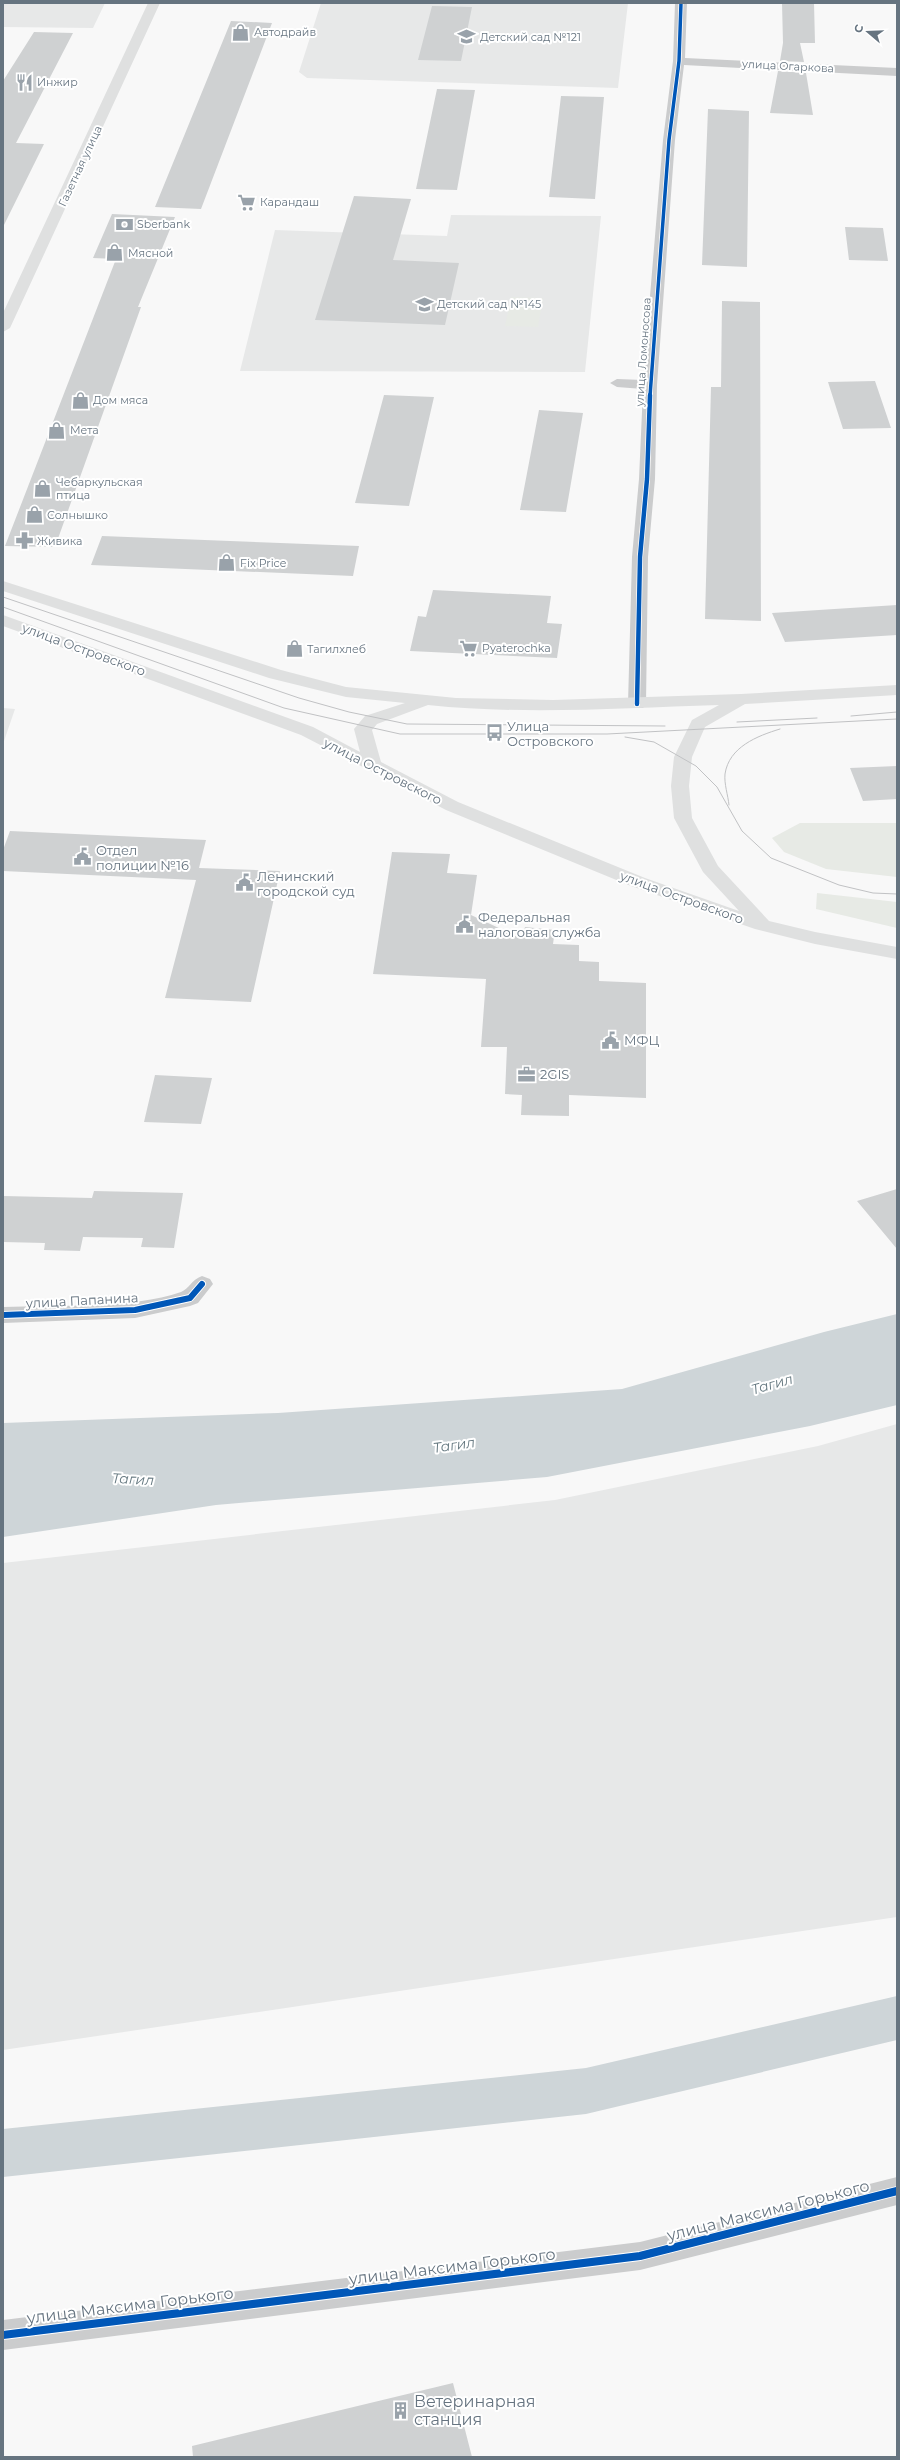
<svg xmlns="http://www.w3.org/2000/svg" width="900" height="2460" font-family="Montserrat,sans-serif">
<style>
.built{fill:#e7e8e8}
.green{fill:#e7eae5}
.water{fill:#ced5d8}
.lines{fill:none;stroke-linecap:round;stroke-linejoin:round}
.canal{fill:#ced5d8;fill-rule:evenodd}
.building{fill:#cfd1d2}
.minor{fill:#cbcccd;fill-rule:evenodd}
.secondary{fill:#dfe0e0;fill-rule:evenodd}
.tram{stroke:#c1c2c4;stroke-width:1}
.cycleway-far3-casing{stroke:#fff;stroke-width:5}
.cycleway-far2-casing{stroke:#fff;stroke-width:6}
.cycleway-far1-casing{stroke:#fff;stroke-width:8}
.cycleway-casing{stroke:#fff;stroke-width:10}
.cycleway-far3{stroke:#0057b8;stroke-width:3.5}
.cycleway-far2{stroke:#0057b8;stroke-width:4.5}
.cycleway-far1{stroke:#0057b8;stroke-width:6}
.cycleway{stroke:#0057b8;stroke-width:8}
.labels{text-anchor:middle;stroke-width:4;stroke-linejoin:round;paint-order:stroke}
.far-poi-label{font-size:11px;fill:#667480;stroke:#fff;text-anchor:start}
.far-street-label{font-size:11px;fill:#667480;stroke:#fff}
.street-label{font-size:13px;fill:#667480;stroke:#fff}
.poi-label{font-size:13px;fill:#667480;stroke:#fff;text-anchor:start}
.water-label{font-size:14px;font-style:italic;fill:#667981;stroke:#fff}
.near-street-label{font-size:16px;fill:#667480;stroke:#fff}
.near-poi-label{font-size:16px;fill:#667480;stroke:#fff;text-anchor:start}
</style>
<rect width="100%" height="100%" fill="#f8f8f8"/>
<path class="built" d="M 3,3 L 105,3 L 93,28 L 3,27 Z
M 321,3 L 628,3 L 618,88 L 307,78 L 299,72 Z
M 451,215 L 601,216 L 585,372 L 240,371 L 275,230 L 447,236 Z
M 3,708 L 15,709 L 3,744 Z
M 897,1424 L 897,1917 L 3,2050 L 3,1563 L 555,1500 L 818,1446 Z"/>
<path class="green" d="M 511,297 L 543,298 L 538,327 L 505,326 Z
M 800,823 L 897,823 L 897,877 L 826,869 L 784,852 L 772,838 Z
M 817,893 L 897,902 L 897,928 L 816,909 Z"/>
<path class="water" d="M 897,1314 L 897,1405 L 810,1426 L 547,1477 L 216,1505 L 3,1537 L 3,1423 L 278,1413 L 622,1389 L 824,1332 Z"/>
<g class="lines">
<path class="canal" d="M 897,1996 L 897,2040 L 586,2114 L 3,2177 L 3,2129 L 586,2068 Z"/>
</g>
<path class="building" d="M 782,3 L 814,3 L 815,43 L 800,43 L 804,62 L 780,61 L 783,43 Z
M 432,6 L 472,7 L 461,61 L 418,60 Z
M 231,21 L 272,23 L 201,209 L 155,207 Z
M 34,32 L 73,33 L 16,143 L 44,144 L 3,227 L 3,81 Z
M 778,71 L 806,73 L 813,115 L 770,113 Z
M 437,89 L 475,90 L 457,190 L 416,189 Z
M 561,96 L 604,97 L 595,199 L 549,197 Z
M 708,109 L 749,111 L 747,267 L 702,265 Z
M 354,196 L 411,199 L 393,260 L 459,263 L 445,325 L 315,320 Z
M 112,214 L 175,217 L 138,307 L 141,307 L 55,547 L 5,546 L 116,259 L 93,258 Z
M 845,227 L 883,228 L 888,261 L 849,260 Z
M 722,301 L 760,302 L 761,621 L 705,619 L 711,387 L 721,387 Z
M 875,381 L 891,428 L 843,429 L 828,382 Z
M 384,395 L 434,397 L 409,506 L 355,503 Z
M 539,410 L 583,413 L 566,512 L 520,510 Z
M 102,536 L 359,546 L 353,576 L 91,565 Z
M 433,590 L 551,596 L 547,623 L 562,624 L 557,658 L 410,651 L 418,616 L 426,617 Z
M 897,605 L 897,635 L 785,642 L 772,613 Z
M 897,766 L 897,799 L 863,801 L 850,768 Z
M 10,831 L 206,840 L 199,868 L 280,871 L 251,1002 L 165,998 L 196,880 L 3,871 L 3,850 Z
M 392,852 L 450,854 L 447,873 L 477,875 L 471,915 L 522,939 L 525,927 L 555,930 L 553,944 L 579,945 L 579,961 L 599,962 L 599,981 L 646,983 L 646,1098 L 569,1095 L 569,1116 L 521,1115 L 522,1095 L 505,1094 L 507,1047 L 481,1047 L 486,979 L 373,974 Z
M 155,1075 L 212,1078 L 201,1124 L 144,1122 Z
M 897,1189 L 897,1249 L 857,1201 Z
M 94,1191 L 183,1193 L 174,1248 L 141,1247 L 143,1238 L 83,1237 L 80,1251 L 44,1250 L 45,1243 L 3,1242 L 3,1196 L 92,1198 Z
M 453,2383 L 472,2457 L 193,2457 L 192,2446 Z"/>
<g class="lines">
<path class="minor" d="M 675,3 L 687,3 L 685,58 L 897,68 L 897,76 L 684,65 L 675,140 L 657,385 L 655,479 L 648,557 L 646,704 L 643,708 L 631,708 L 628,704 L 632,557 L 639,479 L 643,389 L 617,387 L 610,383 L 617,379 L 643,380 L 663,140 L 673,61 Z
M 202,1276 L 210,1279 L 213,1284 L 198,1303 L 190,1306 L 135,1318 L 3,1323 L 3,1307 C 56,1305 132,1309 181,1292 C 189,1289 191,1280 202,1276 Z
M 897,2177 L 897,2205 L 640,2270 L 3,2350 L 3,2320 L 640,2242 Z"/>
<path class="secondary" d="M 148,3 L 160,3 L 10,328 L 3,332 L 3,313 Z
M 3,581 L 281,670 L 346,687 L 456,698 L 553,700 L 741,694 L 897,685 L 897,695 L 745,704 L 705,727 L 692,757 L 689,786 L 692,818 L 718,866 L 769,921 L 815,932 L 897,947 L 897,959 L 815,944 L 755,929 L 631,886 L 446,810 L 301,735 L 3,626 L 3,615 L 313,727 L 360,752 L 354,729 L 365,716 L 405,703 L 346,697 L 269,678 L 3,591 ZM 428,705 C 524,715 622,708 719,705 L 692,720 L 674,757 L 671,786 L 674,818 L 703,872 L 739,911 L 645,878 L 458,802 L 381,762 L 372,730 L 377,724 Z"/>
<path class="tram" d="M 3,597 L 299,698 L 349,712 L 407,724 L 665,726
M 3,607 L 284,708 L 400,734 L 607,734 L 897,719
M 851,716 L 897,712
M 737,722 L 817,718
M 625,737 L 654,742 L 696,766 L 717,787 L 742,831 L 771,858 L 839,885 L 873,893 L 897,894
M 729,805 C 728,795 724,784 725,774 C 729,747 757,736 780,729"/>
<defs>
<path id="cycleway-far3" d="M 650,396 L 669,140 L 679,61 L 681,3"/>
<path id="cycleway-far2" d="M 637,704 L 640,557 L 647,479 L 650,395"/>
<path id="cycleway-far1" d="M 3,1315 L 135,1310 L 190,1298 L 202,1284"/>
<path id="cycleway" d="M 3,2335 L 640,2256 L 897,2191"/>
</defs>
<use href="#cycleway-far3" class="cycleway-far3-casing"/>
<use href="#cycleway-far2" class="cycleway-far2-casing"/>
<use href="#cycleway-far1" class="cycleway-far1-casing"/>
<use href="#cycleway" class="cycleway-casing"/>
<use href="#cycleway-far3" class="cycleway-far3"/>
<use href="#cycleway-far2" class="cycleway-far2"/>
<use href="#cycleway-far1" class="cycleway-far1"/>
<use href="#cycleway" class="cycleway"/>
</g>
<defs>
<symbol id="shop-bare" viewBox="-9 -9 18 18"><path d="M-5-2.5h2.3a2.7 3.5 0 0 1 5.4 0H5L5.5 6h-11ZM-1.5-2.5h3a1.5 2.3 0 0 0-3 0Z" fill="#99a2aa" stroke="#fff" stroke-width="2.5" paint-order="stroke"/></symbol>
<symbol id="school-bare" viewBox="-9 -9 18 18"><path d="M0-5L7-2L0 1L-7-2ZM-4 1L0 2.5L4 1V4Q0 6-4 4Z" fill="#99a2aa" stroke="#fff" stroke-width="2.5" paint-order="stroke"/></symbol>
<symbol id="restaurant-bare" viewBox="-9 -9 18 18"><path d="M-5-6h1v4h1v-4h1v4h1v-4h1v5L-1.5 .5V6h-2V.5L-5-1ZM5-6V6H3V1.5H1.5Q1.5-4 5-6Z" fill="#99a2aa" stroke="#fff" stroke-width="2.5" paint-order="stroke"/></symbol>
<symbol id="supermarket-bare" viewBox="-9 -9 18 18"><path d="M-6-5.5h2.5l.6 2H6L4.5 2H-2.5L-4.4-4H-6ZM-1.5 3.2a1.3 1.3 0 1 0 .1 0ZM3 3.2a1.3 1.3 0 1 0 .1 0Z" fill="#99a2aa" stroke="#fff" stroke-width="2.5" paint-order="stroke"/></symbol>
<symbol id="bank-bare" viewBox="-9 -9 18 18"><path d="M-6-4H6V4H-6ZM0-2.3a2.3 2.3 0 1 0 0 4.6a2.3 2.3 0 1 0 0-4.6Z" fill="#99a2aa" stroke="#fff" stroke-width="2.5" paint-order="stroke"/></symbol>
<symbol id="pharmacy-bare" viewBox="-9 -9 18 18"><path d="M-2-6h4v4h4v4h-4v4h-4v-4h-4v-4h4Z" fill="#99a2aa" stroke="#fff" stroke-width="2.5" paint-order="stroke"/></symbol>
<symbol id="bus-bare" viewBox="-9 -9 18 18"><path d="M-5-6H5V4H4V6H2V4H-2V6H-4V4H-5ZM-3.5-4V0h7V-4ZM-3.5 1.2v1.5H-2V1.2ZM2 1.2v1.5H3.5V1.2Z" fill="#99a2aa" stroke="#fff" stroke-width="2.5" paint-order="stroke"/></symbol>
<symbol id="civic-bare" viewBox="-9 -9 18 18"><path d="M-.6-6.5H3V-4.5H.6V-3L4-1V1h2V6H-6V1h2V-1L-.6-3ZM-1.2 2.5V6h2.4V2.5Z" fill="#99a2aa" stroke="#fff" stroke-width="2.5" paint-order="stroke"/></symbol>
<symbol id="office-bare" viewBox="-9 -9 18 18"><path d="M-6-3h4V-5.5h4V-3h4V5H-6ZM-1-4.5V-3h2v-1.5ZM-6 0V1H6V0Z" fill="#99a2aa" stroke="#fff" stroke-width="2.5" paint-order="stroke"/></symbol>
<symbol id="building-bare" viewBox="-9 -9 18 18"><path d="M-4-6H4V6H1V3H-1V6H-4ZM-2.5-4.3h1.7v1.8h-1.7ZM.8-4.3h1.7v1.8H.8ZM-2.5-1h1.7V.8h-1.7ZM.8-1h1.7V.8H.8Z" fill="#99a2aa" stroke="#fff" stroke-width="2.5" paint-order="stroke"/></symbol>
</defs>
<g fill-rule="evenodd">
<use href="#shop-bare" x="228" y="20" width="25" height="25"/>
<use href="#school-bare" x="454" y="24" width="25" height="25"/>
<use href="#restaurant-bare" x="12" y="70" width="25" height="25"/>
<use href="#supermarket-bare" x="234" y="190" width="25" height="25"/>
<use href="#bank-bare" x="112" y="212" width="25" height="25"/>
<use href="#shop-bare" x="102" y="240" width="25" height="25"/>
<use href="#school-bare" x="412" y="292" width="25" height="25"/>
<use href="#shop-bare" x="68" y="388" width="25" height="25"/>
<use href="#shop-bare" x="44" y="418" width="25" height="25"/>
<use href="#shop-bare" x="30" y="476" width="25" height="25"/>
<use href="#shop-bare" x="22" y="502" width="25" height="25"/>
<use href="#pharmacy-bare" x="12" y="528" width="25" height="25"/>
<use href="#shop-bare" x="214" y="550" width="25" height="25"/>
<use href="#supermarket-bare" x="456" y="636" width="25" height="25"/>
<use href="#shop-bare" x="282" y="636" width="25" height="25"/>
<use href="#bus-bare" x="482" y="720" width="25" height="25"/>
<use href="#civic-bare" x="70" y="844" width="25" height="25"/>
<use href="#civic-bare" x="232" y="870" width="25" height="25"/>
<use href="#civic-bare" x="452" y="912" width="25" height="25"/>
<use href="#civic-bare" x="598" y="1028" width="25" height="25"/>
<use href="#office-bare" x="514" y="1062" width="25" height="25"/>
<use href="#building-bare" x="388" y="2398" width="25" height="25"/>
</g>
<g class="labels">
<g class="far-poi-label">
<text x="254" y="36">Автодрайв</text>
<text x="480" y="41">Детский сад №121</text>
<text x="37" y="86">Инжир</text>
<text x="260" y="206">Карандаш</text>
<text x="137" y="228">Sberbank</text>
<text x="128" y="257">Мясной</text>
<text x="437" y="308">Детский сад №145</text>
<text x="93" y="404">Дом мяса</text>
<text x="70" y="434">Мета</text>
<text x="56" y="486">Чебаркульская<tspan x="56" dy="13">птица</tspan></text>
<text x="47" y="519">Солнышко</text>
<text x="37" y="545">Живика</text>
<text x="240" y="567">Fix Price</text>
<text x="482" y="652">Pyaterochka</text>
<text x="307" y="653">Тагилхлеб</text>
</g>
<g class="far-street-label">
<text transform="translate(788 66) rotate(3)" y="4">улица Огаркова</text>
<text transform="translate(80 166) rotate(-65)" y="4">Газетная улица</text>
<text transform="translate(643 352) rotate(-86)" y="4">улица Ломоносова</text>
</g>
<g class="street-label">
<text transform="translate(84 649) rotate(20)" y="5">улица Островского</text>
<text transform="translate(383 771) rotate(27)" y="5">улица Островского</text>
<text transform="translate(682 897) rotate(20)" y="5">улица Островского</text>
<text transform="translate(82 1300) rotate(-3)" y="5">улица Папанина</text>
</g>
<g class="poi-label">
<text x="507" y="731">Улица<tspan x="507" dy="15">Островского</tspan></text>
<text x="96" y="855">Отдел<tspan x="96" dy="15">полиции №16</tspan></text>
<text x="257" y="881">Ленинский<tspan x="257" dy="15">городской суд</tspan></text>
<text x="478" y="922">Федеральная<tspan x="478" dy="15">налоговая служба</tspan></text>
<text x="624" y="1045">МФЦ</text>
<text x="540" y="1079">2GIS</text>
</g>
<g class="water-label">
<text transform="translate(772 1384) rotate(-16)" y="5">Тагил</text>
<text transform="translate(454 1445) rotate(-8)" y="5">Тагил</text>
<text transform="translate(133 1479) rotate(3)" y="5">Тагил</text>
</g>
<g class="near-street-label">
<text transform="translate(768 2210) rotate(-14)" y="6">улица Максима Горького</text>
<text transform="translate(452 2266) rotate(-7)" y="6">улица Максима Горького</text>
<text transform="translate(130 2305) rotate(-7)" y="6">улица Максима Горького</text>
</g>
<g class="near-poi-label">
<text x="414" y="2407">Ветеринарная<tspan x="414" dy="18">станция</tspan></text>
</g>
</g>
<rect width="900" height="2460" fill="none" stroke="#667480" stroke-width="8"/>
<g transform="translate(868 32) rotate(289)" stroke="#ffffff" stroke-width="3" paint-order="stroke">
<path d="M0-3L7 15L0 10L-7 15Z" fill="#667480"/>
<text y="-6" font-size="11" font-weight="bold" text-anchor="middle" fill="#667480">С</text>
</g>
</svg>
